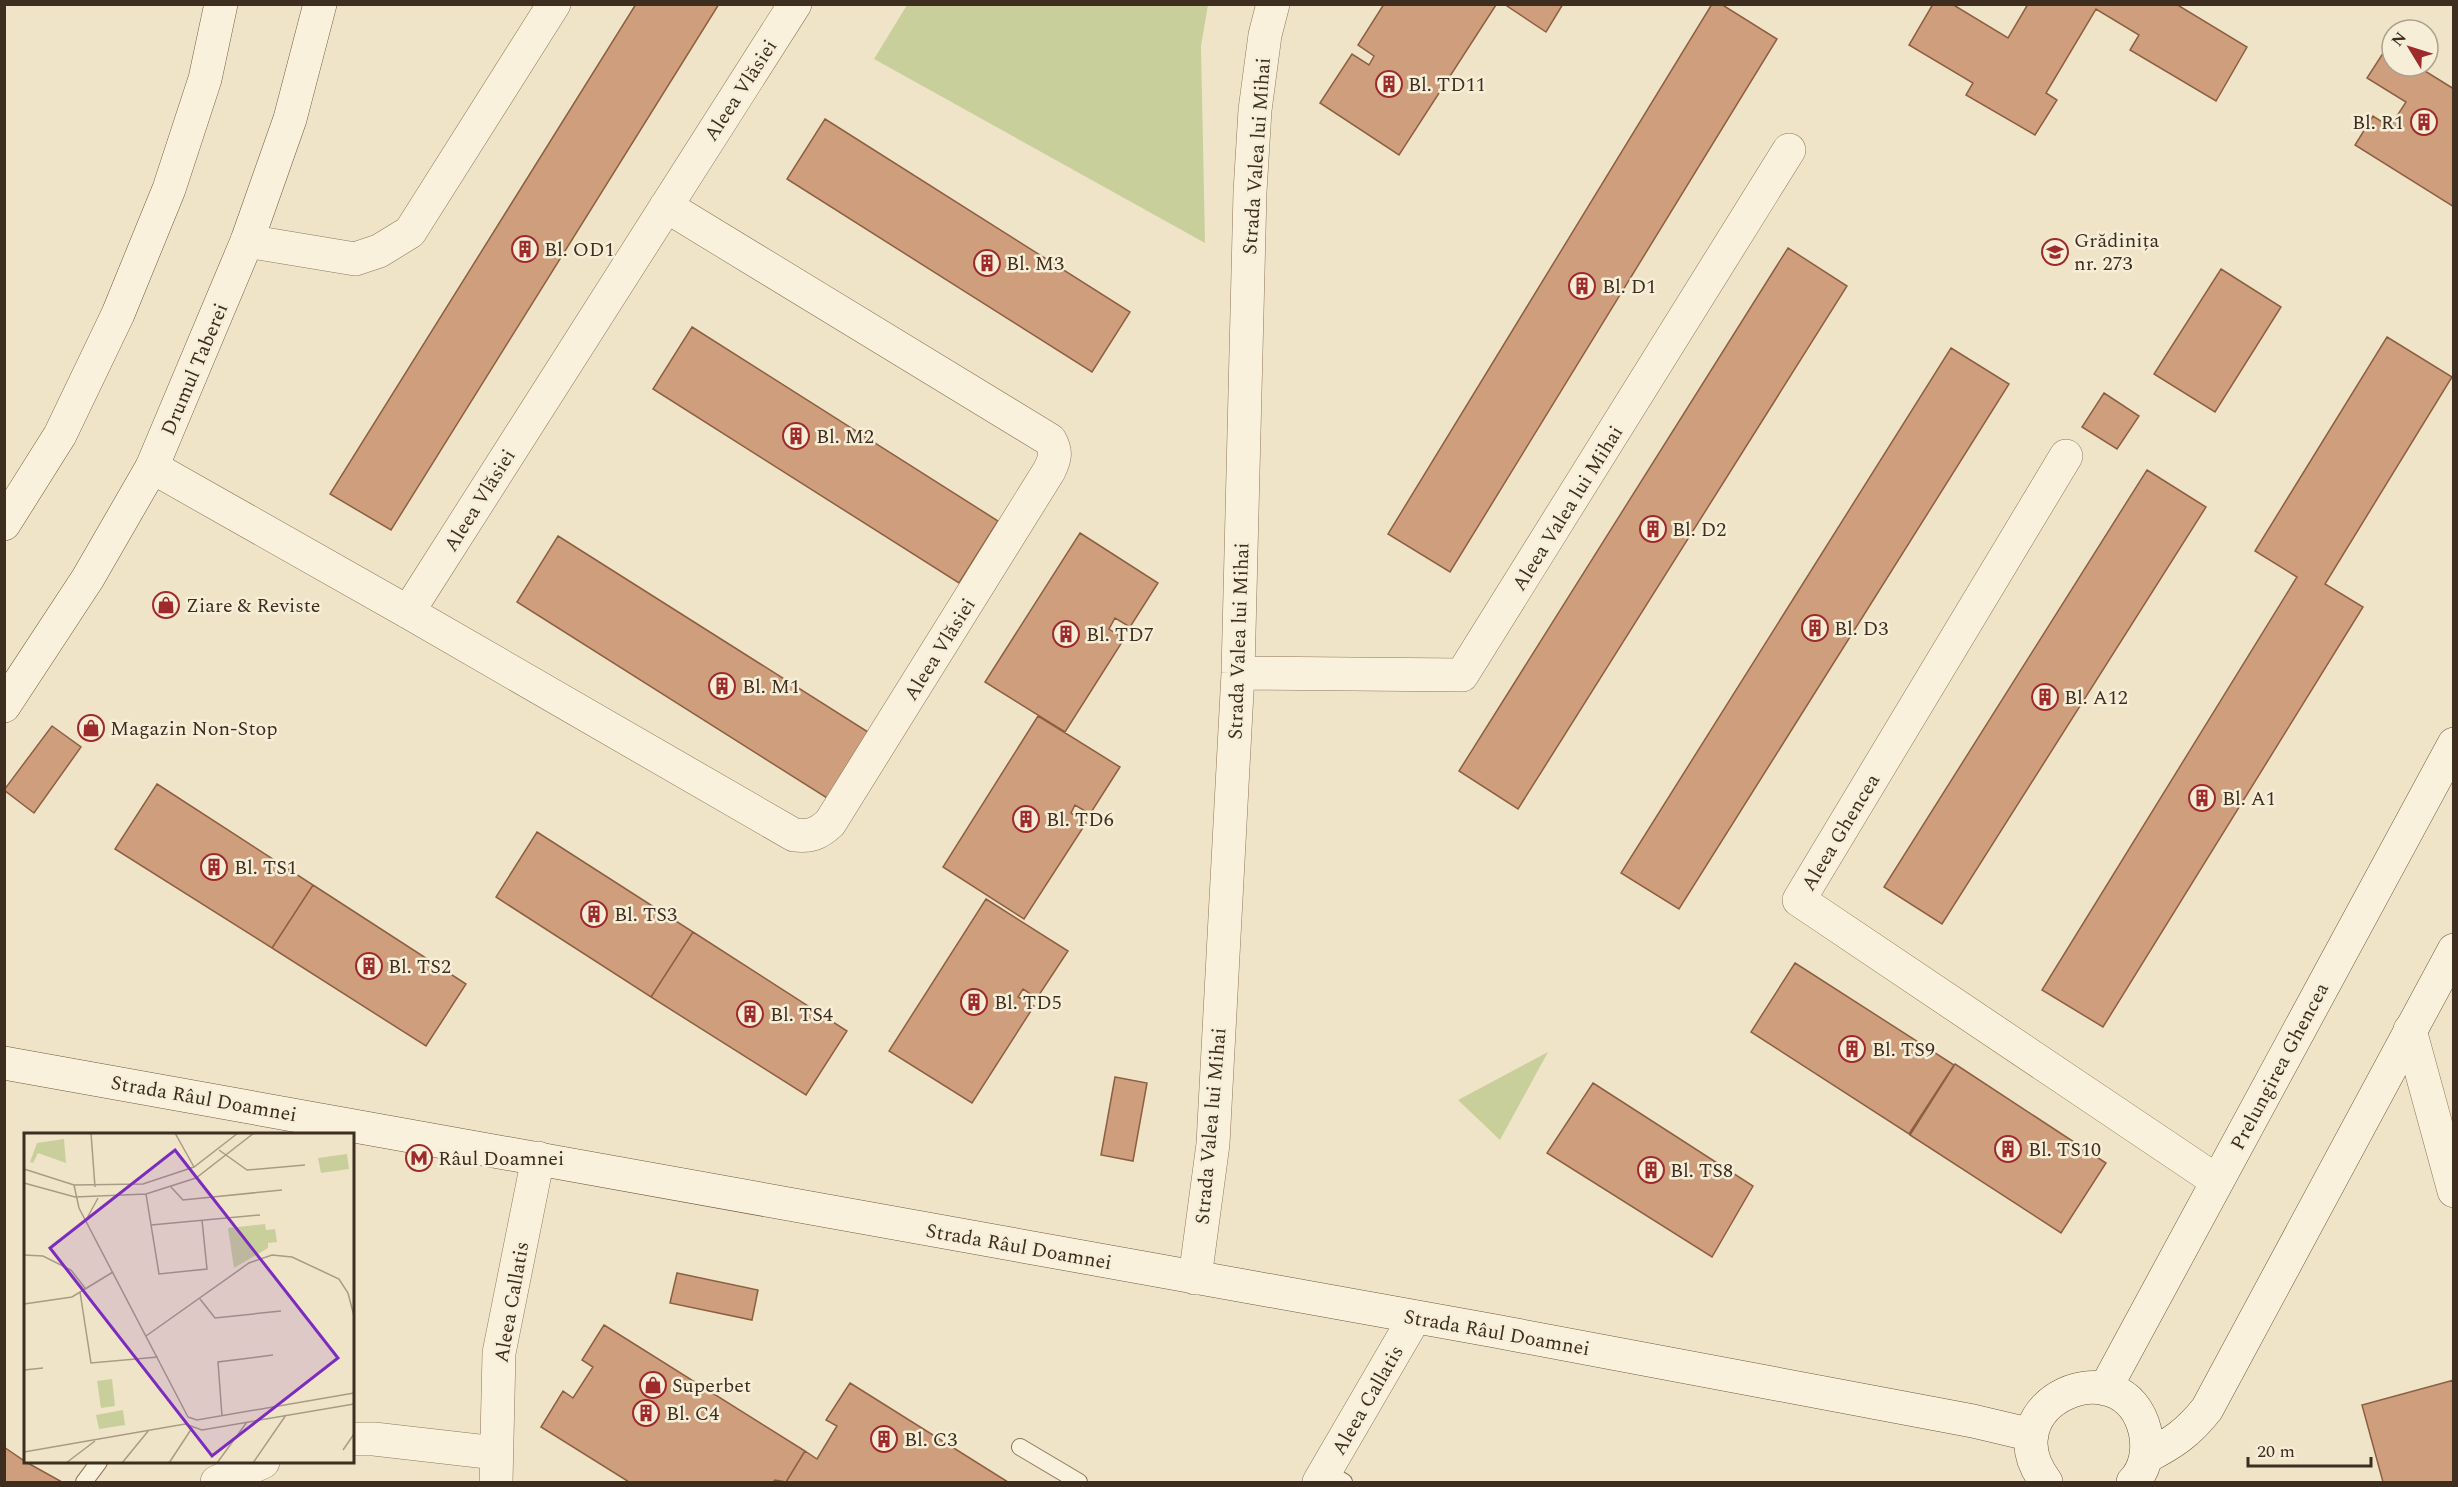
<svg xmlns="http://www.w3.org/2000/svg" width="2458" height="1487" font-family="Spectral,serif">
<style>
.green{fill:#c9cf9b}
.building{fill:#cf9f7d;stroke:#8d5f41;stroke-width:1.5}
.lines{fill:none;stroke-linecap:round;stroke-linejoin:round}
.service-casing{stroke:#8d765c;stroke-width:18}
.minor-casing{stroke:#8d765c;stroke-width:34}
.secondary-casing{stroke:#6f573f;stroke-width:34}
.service{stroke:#faf1dc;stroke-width:16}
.minor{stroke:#faf1dc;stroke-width:33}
.secondary{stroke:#faf1dc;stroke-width:33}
.labels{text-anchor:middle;stroke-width:5;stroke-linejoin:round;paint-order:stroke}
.poi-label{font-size:20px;fill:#3d2e20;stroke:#f7eed8;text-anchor:start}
.street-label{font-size:20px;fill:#3d2e20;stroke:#f7eed8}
.inset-road{fill:none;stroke:#a89b85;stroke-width:1.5}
.view{fill:#7b2cbf;fill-opacity:0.15;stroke:#7b2cbf;stroke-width:3}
.inset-edge{fill:none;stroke:#3d2e20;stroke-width:3}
</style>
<rect width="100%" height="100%" fill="#f0e4c8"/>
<path class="green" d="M 907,5 L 1208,5 L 1201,46 L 1205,243 L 874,59 Z
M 1548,1052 L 1500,1140 L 1458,1100 Z"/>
<path class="building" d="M 636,4 L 719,4 L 391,530 L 330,494 Z
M 1384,4 L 1496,5 L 1399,155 L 1320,103 L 1352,54 L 1369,65 L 1374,56 L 1358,45 Z
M 1504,4 L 1563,4 L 1546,32 Z
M 1712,4 L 1721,4 L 1777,39 L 1450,572 L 1388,534 Z
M 1933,4 L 1952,4 L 2008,38 L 2028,4 L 2176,4 L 2247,47 L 2216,101 L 2130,50 L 2139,35 L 2096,9 L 2046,93 L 2057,100 L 2035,135 L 1966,95 L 1973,83 L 1909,45 Z
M 2387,47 L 2392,50 L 2392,66 L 2417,66 L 2454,89 L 2454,207 L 2355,145 L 2373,116 L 2390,127 L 2406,102 L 2367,78 Z
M 825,119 L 1130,312 L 1092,372 L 787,179 Z
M 1788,248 L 1847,286 L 1518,809 L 1459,771 Z
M 2221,269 L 2281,307 L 2215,412 L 2154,374 Z
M 692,327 L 998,521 L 959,583 L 653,389 Z
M 2387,337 L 2452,377 L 2325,584 L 2363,607 L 2103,1027 L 2042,990 L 2297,577 L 2255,551 Z
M 1951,348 L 2009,384 L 1679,909 L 1621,873 Z
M 2104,393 L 2139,416 L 2117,449 L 2082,427 Z
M 2147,470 L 2206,507 L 1942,924 L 1884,887 Z
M 1080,533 L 1158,583 L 1130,627 L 1115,618 L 1109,629 L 1124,639 L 1065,732 L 985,682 Z
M 558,536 L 868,732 L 827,798 L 517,602 Z
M 1038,716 L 1120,767 L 1090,814 L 1075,805 L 1071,813 L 1086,823 L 1024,919 L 943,867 Z
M 52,726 L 81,747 L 34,813 L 4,790 Z
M 157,784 L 313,885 L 272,948 L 115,849 Z
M 537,832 L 693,932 L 651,997 L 496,897 Z
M 313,885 L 466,984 L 426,1046 L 272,948 Z
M 986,899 L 1068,951 L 1037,998 L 1023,989 L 1018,997 L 1034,1006 L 972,1103 L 889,1051 Z
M 693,932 L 847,1031 L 806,1095 L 651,997 Z
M 1795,963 L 1954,1065 L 1909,1134 L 1751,1032 Z
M 1955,1064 L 2106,1163 L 2061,1233 L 1910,1135 Z
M 1115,1077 L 1147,1083 L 1133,1161 L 1101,1155 Z
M 1593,1083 L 1753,1186 L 1712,1257 L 1547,1153 Z
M 677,1273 L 758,1290 L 752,1320 L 670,1303 Z
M 604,1325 L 805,1451 L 786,1482 L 775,1480 L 773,1482 L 629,1482 L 541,1427 L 563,1391 L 573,1398 L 593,1367 L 582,1360 Z
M 2454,1380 L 2454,1482 L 2383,1482 L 2362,1405 Z
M 850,1383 L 1008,1482 L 786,1482 L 805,1451 L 817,1459 L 837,1426 L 826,1420 Z
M 4,1447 L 26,1462 L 62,1482 L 4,1482 Z"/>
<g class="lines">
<defs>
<path id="service" d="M 1020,1447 L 1079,1482
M 1326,1471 L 1344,1482
M 84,1482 L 99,1462"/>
<path id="minor" d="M 247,241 L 355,259 L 379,251 L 410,232 L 554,4
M 2066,456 L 1799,900 L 2217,1181
M 152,467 L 408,612 L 794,835 C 810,837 818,834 830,823 L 1049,471 C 1055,459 1057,452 1050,440 L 666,206
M 408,612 L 795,4
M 1238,673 L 1462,675 L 1789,150
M 2410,1030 L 2454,1191
M 1195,1278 L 1213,1144 L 1238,673 L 1250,192 L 1255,110 L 1265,35 L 1273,4
M 352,1439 L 374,1439 L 496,1453
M 217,1482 L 263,1462
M 496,1482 L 499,1353 L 538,1158
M 1319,1482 L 1415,1317"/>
<path id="secondary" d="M 4,524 L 60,435 L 118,314 L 169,189 L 205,79 L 221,4
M 4,706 L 88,578 L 152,467 L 247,241 L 290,119 L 320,4
M 4,1063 L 1495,1331 L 1973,1421 L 2032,1435
M 2105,1389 L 2454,744
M 2146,1457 C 2173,1443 2188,1433 2207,1409 L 2454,950
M 2046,1482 C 1986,1403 2124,1343 2145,1431 C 2149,1449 2146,1469 2133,1482"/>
</defs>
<use href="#service" class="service-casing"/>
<use href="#minor" class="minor-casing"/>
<use href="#secondary" class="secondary-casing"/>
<use href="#service" class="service"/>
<use href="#minor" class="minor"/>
<use href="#secondary" class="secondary"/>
</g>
<defs>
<symbol id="building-ring" viewBox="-11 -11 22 22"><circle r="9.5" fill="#f7eed8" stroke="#9e2a2b" stroke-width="1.5"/><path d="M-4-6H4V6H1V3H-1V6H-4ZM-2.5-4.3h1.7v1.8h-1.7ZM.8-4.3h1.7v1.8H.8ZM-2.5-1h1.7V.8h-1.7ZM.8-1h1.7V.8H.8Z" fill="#9e2a2b"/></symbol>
<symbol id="school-ring" viewBox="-11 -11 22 22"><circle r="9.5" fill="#f7eed8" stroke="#9e2a2b" stroke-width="1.5"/><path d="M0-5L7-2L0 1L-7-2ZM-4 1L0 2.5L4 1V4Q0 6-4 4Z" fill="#9e2a2b"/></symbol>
<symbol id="shop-ring" viewBox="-11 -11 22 22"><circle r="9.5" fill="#f7eed8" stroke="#9e2a2b" stroke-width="1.5"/><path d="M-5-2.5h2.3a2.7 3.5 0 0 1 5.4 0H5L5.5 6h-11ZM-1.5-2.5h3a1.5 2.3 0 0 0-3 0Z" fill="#9e2a2b"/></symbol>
<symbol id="metro-ring" viewBox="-11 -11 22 22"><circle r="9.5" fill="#f7eed8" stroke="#9e2a2b" stroke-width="1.5"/><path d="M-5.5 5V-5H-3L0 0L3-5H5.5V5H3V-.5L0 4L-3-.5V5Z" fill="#9e2a2b"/></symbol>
</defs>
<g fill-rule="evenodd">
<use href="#building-ring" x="1374" y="69" width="30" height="30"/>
<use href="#building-ring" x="2409" y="107" width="30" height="30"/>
<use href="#building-ring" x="510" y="234" width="30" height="30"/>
<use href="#school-ring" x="2040" y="237" width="30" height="30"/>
<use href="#building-ring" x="972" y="248" width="30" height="30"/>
<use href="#building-ring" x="1567" y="271" width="30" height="30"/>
<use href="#building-ring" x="781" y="421" width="30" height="30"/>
<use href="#building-ring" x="1638" y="514" width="30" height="30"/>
<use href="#shop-ring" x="151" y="590" width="30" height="30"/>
<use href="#building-ring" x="1800" y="613" width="30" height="30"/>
<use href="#building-ring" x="1051" y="619" width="30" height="30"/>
<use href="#building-ring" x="707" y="671" width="30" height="30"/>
<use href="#building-ring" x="2030" y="682" width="30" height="30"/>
<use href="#shop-ring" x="76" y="713" width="30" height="30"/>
<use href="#building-ring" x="2187" y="783" width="30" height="30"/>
<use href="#building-ring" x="1011" y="804" width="30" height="30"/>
<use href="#building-ring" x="199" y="852" width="30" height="30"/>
<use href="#building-ring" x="579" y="899" width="30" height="30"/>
<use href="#building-ring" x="354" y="951" width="30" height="30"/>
<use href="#building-ring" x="959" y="987" width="30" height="30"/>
<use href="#building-ring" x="735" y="999" width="30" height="30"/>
<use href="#building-ring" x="1837" y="1034" width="30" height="30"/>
<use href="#building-ring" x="1993" y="1134" width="30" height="30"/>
<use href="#metro-ring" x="404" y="1143" width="30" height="30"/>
<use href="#building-ring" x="1636" y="1155" width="30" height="30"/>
<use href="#shop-ring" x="638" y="1370" width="30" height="30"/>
<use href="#building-ring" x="631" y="1398" width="30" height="30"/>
<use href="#building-ring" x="869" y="1424" width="30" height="30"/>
</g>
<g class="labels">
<g class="poi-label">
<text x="1408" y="91">Bl. TD11</text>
<text x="2404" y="129" text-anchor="end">Bl. R1</text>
<text x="2074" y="247">Grădinița<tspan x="2074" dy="23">nr. 273</tspan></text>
<text x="544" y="256">Bl. OD1</text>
<text x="1006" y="270">Bl. M3</text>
<text x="1602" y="293">Bl. D1</text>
<text x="816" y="443">Bl. M2</text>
<text x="1672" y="536">Bl. D2</text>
<text x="186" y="612">Ziare &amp; Reviste</text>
<text x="1834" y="635">Bl. D3</text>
<text x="1086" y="641">Bl. TD7</text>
<text x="742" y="693">Bl. M1</text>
<text x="2064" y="704">Bl. A12</text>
<text x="110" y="735">Magazin Non-Stop</text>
<text x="2222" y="805">Bl. A1</text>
<text x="1046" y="826">Bl. TD6</text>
<text x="234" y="874">Bl. TS1</text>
<text x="614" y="921">Bl. TS3</text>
<text x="388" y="973">Bl. TS2</text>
<text x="994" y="1009">Bl. TD5</text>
<text x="770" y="1021">Bl. TS4</text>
<text x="1872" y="1056">Bl. TS9</text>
<text x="2028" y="1156">Bl. TS10</text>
<text x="438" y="1165">Râul Doamnei</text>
<text x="1670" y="1177">Bl. TS8</text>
<text x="672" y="1392">Superbet</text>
<text x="666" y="1420">Bl. C4</text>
<text x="904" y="1446">Bl. C3</text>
</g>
<g class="street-label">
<text transform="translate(740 90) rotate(-57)" y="7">Aleea Vlăsiei</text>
<text transform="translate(1256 156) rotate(-86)" y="7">Strada Valea lui Mihai</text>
<text transform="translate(194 369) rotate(-67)" y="7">Drumul Taberei</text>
<text transform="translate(479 500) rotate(-58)" y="7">Aleea Vlăsiei</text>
<text transform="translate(1567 508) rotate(-58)" y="7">Aleea Valea lui Mihai</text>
<text transform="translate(1238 641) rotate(-88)" y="7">Strada Valea lui Mihai</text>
<text transform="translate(939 649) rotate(-58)" y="7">Aleea Vlăsiei</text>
<text transform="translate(1840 832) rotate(-59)" y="7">Aleea Ghencea</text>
<text transform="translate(2279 1066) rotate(-62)" y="7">Prelungirea Ghencea</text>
<text transform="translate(204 1098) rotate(10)" y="7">Strada Râul Doamnei</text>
<text transform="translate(1210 1126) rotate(-85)" y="7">Strada Valea lui Mihai</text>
<text transform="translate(1019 1246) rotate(10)" y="7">Strada Râul Doamnei</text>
<text transform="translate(511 1302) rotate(-80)" y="7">Aleea Callatis</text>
<text transform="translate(1497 1332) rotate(10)" y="7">Strada Râul Doamnei</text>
<text transform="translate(1367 1400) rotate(-60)" y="7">Aleea Callatis</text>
</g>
</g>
<g transform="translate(24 1133)">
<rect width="330" height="330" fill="#f0e4c8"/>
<path d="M 40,6 L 42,30 L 14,20 L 9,30 L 6,29 L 13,10 ZM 323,21 L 325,36 L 297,40 L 294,25 ZM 241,91 L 242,97 L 251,96 L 253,109 L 244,110 L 244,115 L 210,135 L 204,95 ZM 88,246 L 91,273 L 77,275 L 73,248 ZM 99,277 L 101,292 L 75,296 L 72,282 Z" fill="#c9cf9b"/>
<path class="inset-road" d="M 67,0 L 71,54M 151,0 L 170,34M 195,17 L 223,37 L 281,32M 0,36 L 50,52 L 119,51 L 170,34 L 214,0M 0,50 L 51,64 L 122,61 L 172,45 L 230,0M 50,52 L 55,75 L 164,284M 147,54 L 159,67 L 258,57M 122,61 L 135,141 L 183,136 L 178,87M 62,87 L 74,65M 127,92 L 236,82M 0,122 L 19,123 L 47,137 L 61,155M 56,159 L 67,230 L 134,224M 176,166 L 191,185 L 257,178M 0,171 L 48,164 L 89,139M 122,203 L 225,130 L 248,122 L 268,124 L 315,146 L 324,160 L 330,183M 0,237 L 19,235M 198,283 L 194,229 L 249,222M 164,284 L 173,287 L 330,260M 319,317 L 330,301M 0,319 L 161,291 L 178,297 L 330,271M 42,330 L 71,308M 98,330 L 125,297M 145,330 L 168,295M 193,330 L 223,289M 229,330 L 262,282"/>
<path class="view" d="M 151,17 L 314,225 L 188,323 L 26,115 Z"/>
<rect width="330" height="330" class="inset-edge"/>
</g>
<rect width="2458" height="1487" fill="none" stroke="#3d2e20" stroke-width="12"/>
<g transform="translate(2410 48) rotate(308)"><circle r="28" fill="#f7eed8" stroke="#ada18e" stroke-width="1.5"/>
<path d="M0-4.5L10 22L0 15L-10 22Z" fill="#9e2a2b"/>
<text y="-9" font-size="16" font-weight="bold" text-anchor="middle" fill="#3d2e20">N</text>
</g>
<path d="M2248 1457v9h123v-9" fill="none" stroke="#3d2e20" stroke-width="3"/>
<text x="2257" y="1457" font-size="18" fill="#3d2e20" stroke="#f7eed8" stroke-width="4.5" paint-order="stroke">20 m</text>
</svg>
